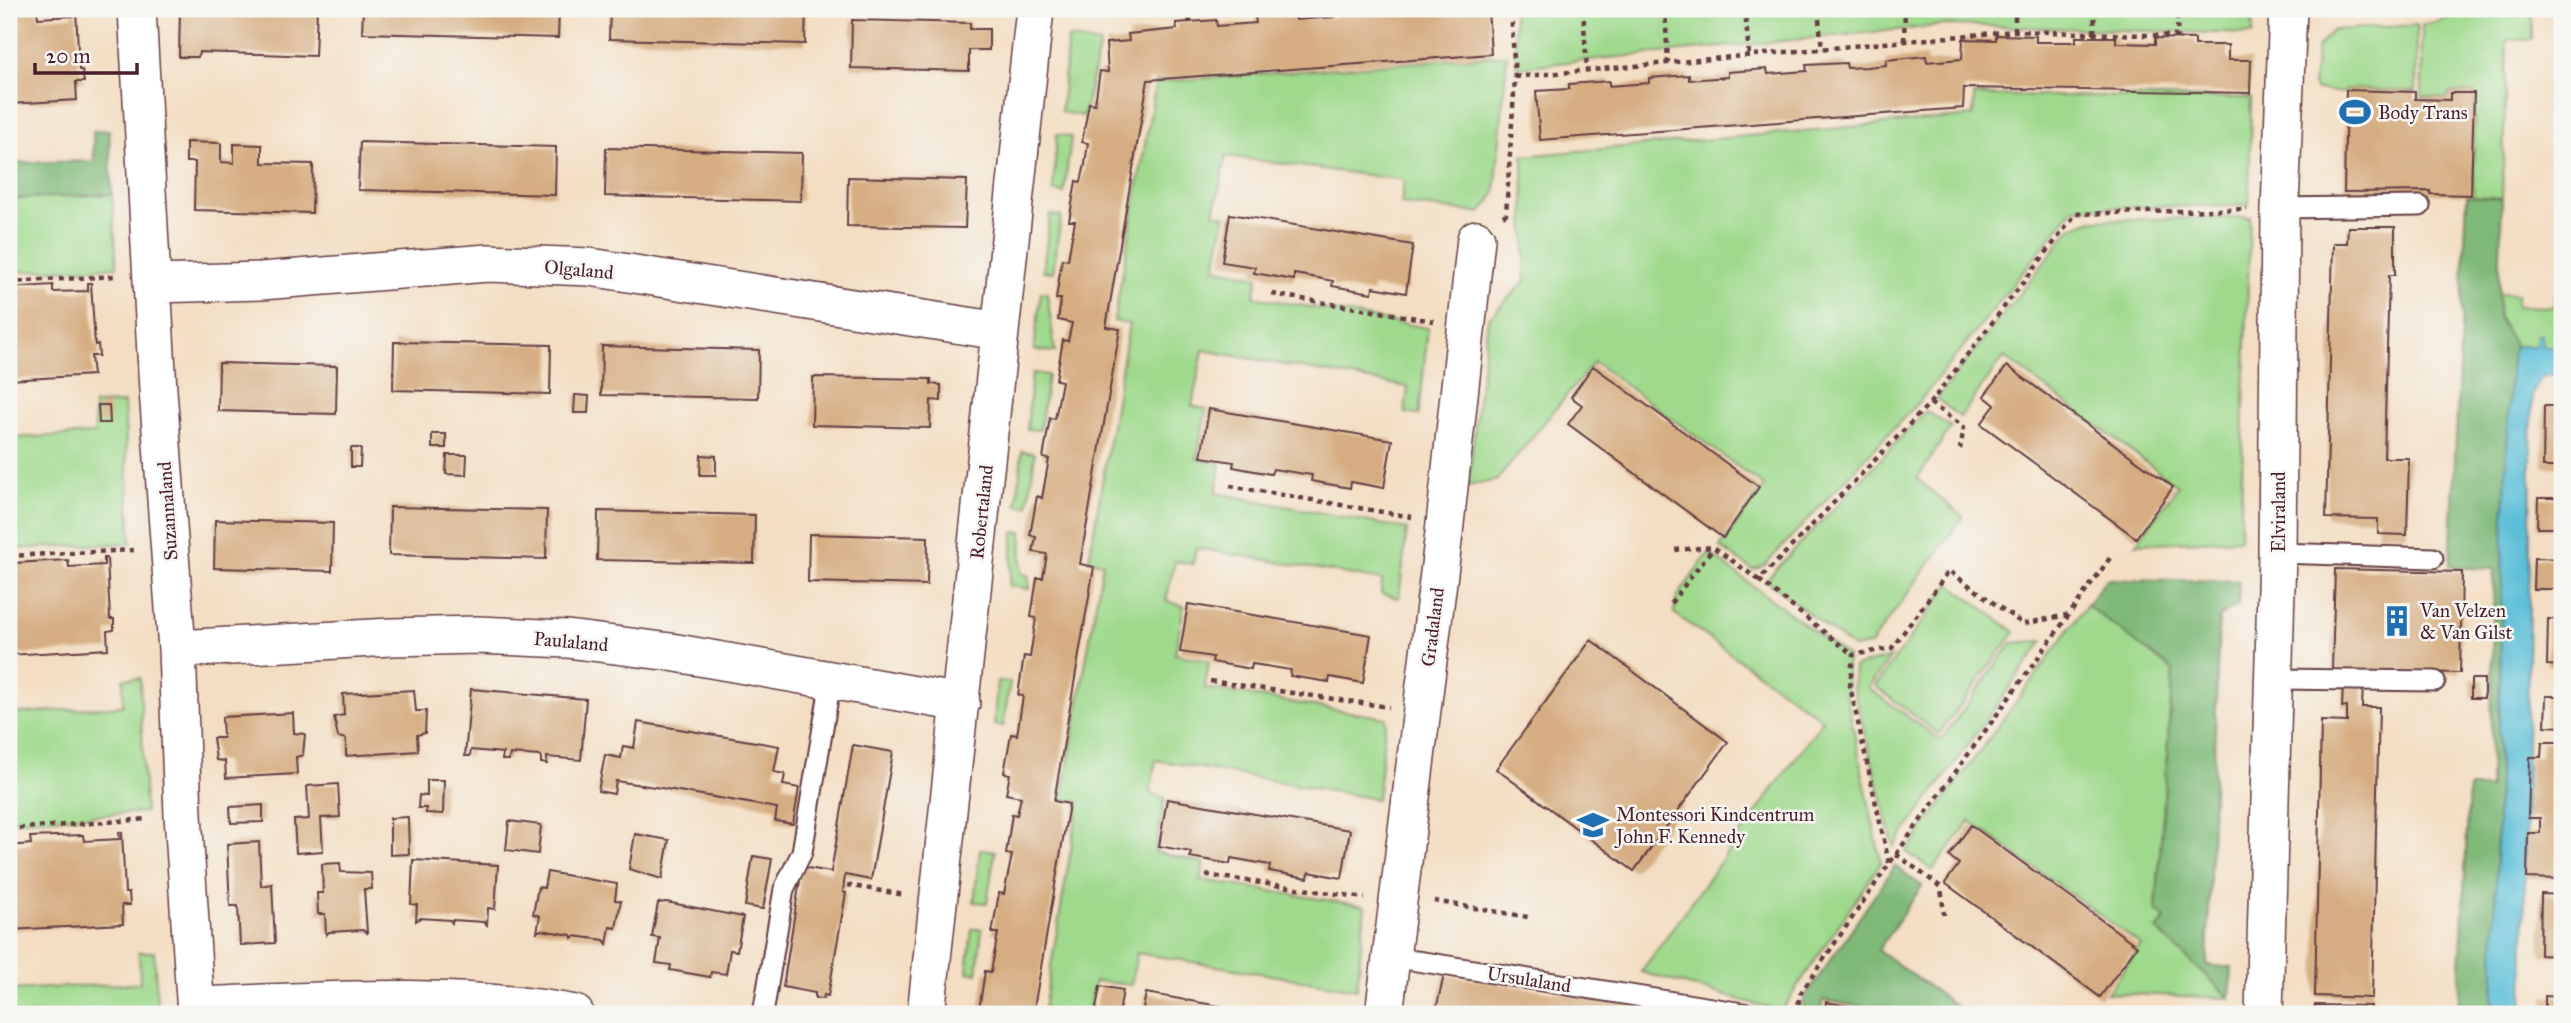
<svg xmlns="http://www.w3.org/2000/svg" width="2571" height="1023" font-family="'IM FELL Great Primer',serif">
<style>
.green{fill:#9fd98c;stroke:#747c5c;stroke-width:2}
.forest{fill:#7fb978;stroke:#646c52;stroke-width:2}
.water{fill:#59bed7;stroke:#526e81;stroke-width:2}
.building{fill:#d6ad82}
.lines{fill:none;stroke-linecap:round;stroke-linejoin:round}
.service-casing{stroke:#633c42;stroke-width:23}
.minor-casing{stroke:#633c42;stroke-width:40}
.path{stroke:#633c42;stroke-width:4.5;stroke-dasharray:5 5;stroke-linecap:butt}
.service{stroke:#fff;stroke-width:19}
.minor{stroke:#fff;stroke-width:37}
.labels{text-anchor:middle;stroke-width:5;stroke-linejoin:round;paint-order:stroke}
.poi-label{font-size:19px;fill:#4a1f2b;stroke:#f6f6f2;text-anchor:start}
.street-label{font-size:19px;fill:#4a1f2b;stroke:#f6f6f2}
</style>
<rect width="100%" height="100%" fill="#f6f6f2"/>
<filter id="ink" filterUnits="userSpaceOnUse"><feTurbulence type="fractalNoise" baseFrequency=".0143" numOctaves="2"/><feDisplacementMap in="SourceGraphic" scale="14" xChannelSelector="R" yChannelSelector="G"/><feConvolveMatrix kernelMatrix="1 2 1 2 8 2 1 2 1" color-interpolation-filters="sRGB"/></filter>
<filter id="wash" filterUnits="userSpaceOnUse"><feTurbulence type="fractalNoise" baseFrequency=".00686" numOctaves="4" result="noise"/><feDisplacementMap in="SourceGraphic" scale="28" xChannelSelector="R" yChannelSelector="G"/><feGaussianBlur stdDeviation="1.57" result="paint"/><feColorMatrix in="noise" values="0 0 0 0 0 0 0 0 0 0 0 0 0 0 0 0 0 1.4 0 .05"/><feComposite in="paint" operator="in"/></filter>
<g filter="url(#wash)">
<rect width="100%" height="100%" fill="#f3dec3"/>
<path class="green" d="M 1513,9 L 2231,9 L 2252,17 L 2253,34 L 1947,25 L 1517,67 Z
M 2488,9 L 2532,9 L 2532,40 L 2507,40 L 2502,198 L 2473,196 L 2475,93 L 2449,92 L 2448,99 L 2422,97 L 2422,25 Z
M 2417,25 L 2416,91 L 2345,89 L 2345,93 L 2316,90 L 2313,85 L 2317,48 L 2333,30 Z
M 1068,38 L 1100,44 L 1083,116 L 1061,112 Z
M 1507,55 L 1495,194 L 1481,213 L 1401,204 L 1404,180 L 1226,156 L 1214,213 L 1225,216 L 1215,268 L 1258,277 L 1254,297 L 1428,328 L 1419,415 L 1405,413 L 1408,387 L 1203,350 L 1192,406 L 1206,409 L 1197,459 L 1221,463 L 1216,493 L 1407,529 L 1399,598 L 1381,594 L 1382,580 L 1196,548 L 1193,564 L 1175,561 L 1166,601 L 1184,606 L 1175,654 L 1209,661 L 1205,688 L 1386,718 L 1377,799 L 1156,760 L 1150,794 L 1165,797 L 1155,852 L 1204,863 L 1201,880 L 1365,906 L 1357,989 L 1137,953 L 1131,985 L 1095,981 L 1088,1014 L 1043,1014 L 1079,802 L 1062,799 L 1103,563 L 1089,560 L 1129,324 L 1114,321 L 1156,82 Z
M 1974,95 L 2251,98 L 2249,205 L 2074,208 L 1923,397 L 1765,565 L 1753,570 L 1720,547 L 1764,486 L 1594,362 L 1497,480 L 1468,486 L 1488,319 L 1526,280 L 1523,156 L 1973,116 Z
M 1057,134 L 1071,137 L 1064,193 L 1053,191 Z
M 112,194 L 117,267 L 9,272 L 9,199 Z
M 1050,215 L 1061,216 L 1053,272 L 1043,271 Z
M 2250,217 L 2240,539 L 2136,544 L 2178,486 L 2004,357 L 1960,417 L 1937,399 L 2071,228 L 2093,220 Z
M 1041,292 L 1047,293 L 1055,352 L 1034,350 Z
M 2498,293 L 2517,294 L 2517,306 L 2554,307 L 2554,294 L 2562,294 L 2562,347 L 2542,347 L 2542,336 L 2536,346 L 2515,346 L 2498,317 Z
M 1032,373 L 1048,375 L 1040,430 L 1027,429 Z
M 124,403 L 131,543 L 9,549 L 9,438 L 95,434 L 94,404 Z
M 1926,411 L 1951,427 L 1917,479 L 1963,517 L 1870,645 L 1853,648 L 1766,580 Z
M 1022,451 L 1035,453 L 1028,506 L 1017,505 Z
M 1014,532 L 1022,532 L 1021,573 L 1029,576 L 1029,589 L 1009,586 Z
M 1709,553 L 1847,656 L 1846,694 L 1881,862 L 1781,1011 L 1641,972 L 1823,720 L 1674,613 L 1677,597 Z
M 1950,584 L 2015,632 L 1939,734 L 1875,686 Z
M 2087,605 L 2173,670 L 2156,910 L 2165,919 L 2157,930 L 2230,998 L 2107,993 L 2141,945 L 1970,821 L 1933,870 L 1906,852 Z
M 2043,641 L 1894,847 L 1853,687 L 1854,667 L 1891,657 L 1868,688 L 1941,740 L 2012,643 Z
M 140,678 L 145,812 L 9,821 L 9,714 L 123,706 L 123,679 Z
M 997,681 L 1010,682 L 1003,726 L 994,725 Z
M 980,849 L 995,851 L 987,903 L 974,902 Z
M 972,929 L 982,929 L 977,973 L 967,972 Z
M 139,952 L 154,952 L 158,1014 L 9,1014 L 9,990 L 140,983 Z"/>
<path class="forest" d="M 109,130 L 112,194 L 9,199 L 9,163 L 94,161 L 93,131 Z
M 2467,196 L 2502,198 L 2498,317 L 2515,346 L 2511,359 L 2503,540 L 2493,1014 L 2458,1014 L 2469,788 L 2490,788 L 2494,569 L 2450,567 Z
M 2106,579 L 2239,581 L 2238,605 L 2219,617 L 2207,965 L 2232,968 L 2230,998 L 2157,930 L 2165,919 L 2156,910 L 2173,671 L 2087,605 Z
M 1895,866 L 1922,886 L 1878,950 L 1967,1014 L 1902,1014 L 1823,1000 L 1820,1014 L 1801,1011 L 1805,997 Z"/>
<path class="water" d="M 2537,335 L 2542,335 L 2543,347 L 2562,347 L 2562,372 L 2541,377 L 2532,395 L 2523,1014 L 2493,1014 L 2503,540 L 2511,359 L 2515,346 L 2536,346 Z"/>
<g id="blocks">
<path class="building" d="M 73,9 L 76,9 L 79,70 L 82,70 L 84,82 L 76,82 L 77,100 L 9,104 L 9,13 L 37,11 L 38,18 L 73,16 Z
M 180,9 L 317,9 L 315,56 L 199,52 L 198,57 L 179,57 Z
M 363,9 L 559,9 L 558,38 L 362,33 Z
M 610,9 L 806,9 L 805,44 L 609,39 Z
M 1370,9 L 1375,9 L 1375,14 L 1414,9 L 1488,9 L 1491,54 L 1148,80 L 1106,327 L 1120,329 L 1080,564 L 1094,567 L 1054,801 L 1069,804 L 1033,1014 L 984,1014 L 984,1011 L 979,1010 L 985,971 L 991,972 L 998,933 L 992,933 L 999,893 L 1004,894 L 1012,855 L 1006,854 L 1012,814 L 1017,815 L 1021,797 L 1006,794 L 1010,774 L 1004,773 L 1011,734 L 1017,735 L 1023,696 L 1018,695 L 1024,656 L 1030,657 L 1036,618 L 1031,617 L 1037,578 L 1043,578 L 1047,554 L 1033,552 L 1036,537 L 1030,535 L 1037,496 L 1042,498 L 1049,459 L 1043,458 L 1050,418 L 1055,419 L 1062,381 L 1056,380 L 1063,340 L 1068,341 L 1072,323 L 1058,320 L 1061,299 L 1056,299 L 1062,259 L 1068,260 L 1071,242 L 1075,221 L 1069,221 L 1076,181 L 1081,182 L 1085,164 L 1088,143 L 1082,142 L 1089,103 L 1095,104 L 1100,71 L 1108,72 L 1106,43 L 1129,41 L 1128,34 L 1177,29 L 1176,23 L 1216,20 L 1217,26 L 1256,23 L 1255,17 L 1295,15 L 1296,20 L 1335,17 L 1335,11 Z
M 852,20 L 970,23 L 970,29 L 989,29 L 989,50 L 969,50 L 969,71 L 851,68 Z
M 1996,35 L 2036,36 L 2036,42 L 2076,42 L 2076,37 L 2116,37 L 2116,43 L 2155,44 L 2155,38 L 2195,39 L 2195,45 L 2228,45 L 2228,60 L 2251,60 L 2250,93 L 1964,88 L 1963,108 L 1540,140 L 1536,91 L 1569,89 L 1569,84 L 1609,81 L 1609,86 L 1649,83 L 1649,78 L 1689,75 L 1689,80 L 1728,77 L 1728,72 L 1767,69 L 1768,74 L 1807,71 L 1806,65 L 1846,63 L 1847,68 L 1867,67 L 1886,65 L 1886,60 L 1926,56 L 1927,62 L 1962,59 L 1963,39 L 1996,40 Z
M 2346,90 L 2415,92 L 2415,99 L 2450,100 L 2450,93 L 2474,93 L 2471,195 L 2430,194 L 2430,191 L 2344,192 Z
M 186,142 L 221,143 L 221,162 L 234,163 L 234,144 L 262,145 L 262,163 L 313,164 L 312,213 L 194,210 L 195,162 L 186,162 Z
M 360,142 L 556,147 L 555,195 L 358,190 Z
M 606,148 L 802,153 L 801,201 L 605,196 Z
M 848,177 L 967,180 L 965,228 L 847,226 Z
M 1230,214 L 1413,245 L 1406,293 L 1373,287 L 1372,293 L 1332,286 L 1333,281 L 1312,277 L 1294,274 L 1294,280 L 1254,273 L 1255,267 L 1222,262 Z
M 2348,227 L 2395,227 L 2395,275 L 2389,275 L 2384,458 L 2409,458 L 2407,535 L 2378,534 L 2378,519 L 2326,518 L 2333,243 L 2347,243 Z
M 88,283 L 91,283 L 95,345 L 98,344 L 99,356 L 91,356 L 93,375 L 9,380 L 9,288 L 53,285 L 53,292 L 88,291 Z
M 394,342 L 551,345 L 550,394 L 393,390 Z
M 602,346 L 759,350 L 758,398 L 601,395 Z
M 219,363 L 337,366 L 336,414 L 218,411 Z
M 1593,366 L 1759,487 L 1723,538 L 1568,424 L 1582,405 L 1571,397 Z
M 2007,366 L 2173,487 L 2136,538 L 1981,424 L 1995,405 L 1984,396 Z
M 813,377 L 931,379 L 931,384 L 941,385 L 941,401 L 931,400 L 930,428 L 812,425 Z
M 575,395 L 589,396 L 588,413 L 574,413 Z
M 98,405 L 109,405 L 110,423 L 99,423 Z
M 2544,406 L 2562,406 L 2562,467 L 2543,467 Z
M 1209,409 L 1392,440 L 1384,488 L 1351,482 L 1350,488 L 1311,481 L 1312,475 L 1273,469 L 1271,474 L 1233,467 L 1234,462 L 1201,457 Z
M 432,434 L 446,434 L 446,448 L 432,448 Z
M 351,448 L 361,448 L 360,467 L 351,467 Z
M 447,455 L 467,455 L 466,475 L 446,474 Z
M 701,455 L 716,456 L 716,475 L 700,475 Z
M 2538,498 L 2562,498 L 2562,528 L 2537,528 Z
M 390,507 L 547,510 L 546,559 L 389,555 Z
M 598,511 L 755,515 L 754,563 L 597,560 Z
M 215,520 L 333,523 L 332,571 L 214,568 Z
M 809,534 L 928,537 L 927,585 L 808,582 Z
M 104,558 L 107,558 L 110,619 L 114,619 L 114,630 L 107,631 L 108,649 L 9,655 L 9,570 L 15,570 L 15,563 L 68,560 L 69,567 L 104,565 Z
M 2534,558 L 2562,559 L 2562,589 L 2533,589 Z
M 2335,569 L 2462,572 L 2460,673 L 2332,670 Z
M 1188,604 L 1371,635 L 1363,683 L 1330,677 L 1329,682 L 1290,676 L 1291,670 L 1252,664 L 1251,669 L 1212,662 L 1213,657 L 1180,652 Z
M 2548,619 L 2562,620 L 2562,666 L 2547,665 Z
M 1591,640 L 1728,742 L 1634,871 L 1496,769 Z
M 2471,679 L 2484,679 L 2484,698 L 2471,698 Z
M 2343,686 L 2363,686 L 2362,707 L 2379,707 L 2372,998 L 2315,996 L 2321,721 L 2347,722 L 2347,706 L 2342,707 Z
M 471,689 L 586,699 L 581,760 L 547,757 L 547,764 L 541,763 L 541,756 L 510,754 L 509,760 L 502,760 L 503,753 L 471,750 L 470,756 L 465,756 Z
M 414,690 L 416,711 L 426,711 L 425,733 L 417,735 L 418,751 L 346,756 L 346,739 L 338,737 L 334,717 L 344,715 L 343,694 Z
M 2546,696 L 2562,696 L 2562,727 L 2545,726 Z
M 293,713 L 294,733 L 305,734 L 303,755 L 296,757 L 297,774 L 226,778 L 225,761 L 216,760 L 213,738 L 223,738 L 222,717 Z
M 638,722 L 779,746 L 774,772 L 785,774 L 783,785 L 799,788 L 793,824 L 775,821 L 777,808 L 661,788 L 616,781 L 614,794 L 598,791 L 605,755 L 621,758 L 623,746 L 634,748 Z
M 2542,742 L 2562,742 L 2562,879 L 2527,878 L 2528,833 L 2540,833 L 2540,818 L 2528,818 L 2530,757 L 2541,757 Z
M 853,745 L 893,752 L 871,880 L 845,875 L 843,892 L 846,893 L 828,996 L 824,995 L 823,999 L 815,998 L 815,993 L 783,987 L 802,867 L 831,872 Z
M 427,780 L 444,780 L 443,814 L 426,813 L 426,808 L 418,808 L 419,795 L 427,796 Z
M 338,784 L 340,817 L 321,818 L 323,851 L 296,853 L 294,820 L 309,819 L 307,786 Z
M 1167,799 L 1350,830 L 1342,878 L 1309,872 L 1308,878 L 1269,871 L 1270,865 L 1231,858 L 1230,864 L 1190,857 L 1191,852 L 1159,846 Z
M 263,805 L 263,822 L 231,823 L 230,807 Z
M 408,817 L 409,854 L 390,855 L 390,818 Z
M 509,821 L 541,825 L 538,854 L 506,850 Z
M 1971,825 L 2137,946 L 2100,997 L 1945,883 L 1959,864 L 1949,856 Z
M 119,832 L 122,832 L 125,893 L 129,893 L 130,905 L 122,905 L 123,924 L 9,930 L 9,846 L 31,844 L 30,837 L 83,835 L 84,841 L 120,839 Z
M 635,834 L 669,840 L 662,879 L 629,869 Z
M 259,842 L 261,886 L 272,884 L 275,943 L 240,945 L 238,906 L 230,906 L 227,844 Z
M 753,856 L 772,859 L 763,909 L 745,906 Z
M 413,860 L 498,865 L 495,909 L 488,908 L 487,925 L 484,922 L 453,920 L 452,923 L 450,920 L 420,918 L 416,921 L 417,905 L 411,904 Z
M 340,863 L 341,872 L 371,873 L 372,889 L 364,889 L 367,933 L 363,930 L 329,932 L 326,935 L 325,914 L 318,914 L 317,893 L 323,893 L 322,864 Z
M 547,872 L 617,884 L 615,900 L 621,901 L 616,928 L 610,927 L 607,944 L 604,940 L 574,936 L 572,938 L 571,935 L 541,930 L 537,932 L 540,916 L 533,914 L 538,887 L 544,888 Z
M 2541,894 L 2562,895 L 2562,956 L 2540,955 Z
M 666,902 L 743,917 L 737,951 L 730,950 L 726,974 L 711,972 L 710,977 L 670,970 L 671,965 L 656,963 L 660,938 L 652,937 L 658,903 Z
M 1444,975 L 1632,1004 L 1682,1014 L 1435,1014 Z
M 1100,986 L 1123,990 L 1119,1014 L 1095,1014 Z
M 1146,993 L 1259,1013 L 1259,1014 L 1142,1014 Z
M 2545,996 L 2562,997 L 2562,1014 L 2545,1013 Z
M 1826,1002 L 1868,1010 L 1867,1014 L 1824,1014 Z
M 2315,1005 L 2371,1006 L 2370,1014 L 2314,1014 Z"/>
</g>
</g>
<g filter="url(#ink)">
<use href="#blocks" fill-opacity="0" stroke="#633c42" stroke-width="2"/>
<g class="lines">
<defs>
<path id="service" d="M 2280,208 L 2420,206
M 2277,553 L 2433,558
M 2274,679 L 2435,681
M 1392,957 L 1749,1014
M 763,1014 L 784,889 L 802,852 L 831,680"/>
<path id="minor" d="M 137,9 L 158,390 L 177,649 L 183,815 L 196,1014
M 154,284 L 261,281 L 488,263 L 590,267 L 1000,331
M 177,649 L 391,637 L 478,635 L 567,639 L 671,652 L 961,703
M 196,1006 C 322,1001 450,991 575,1014
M 926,1014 L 1035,9
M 1384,1014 L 1444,533 L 1476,239
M 2264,1014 L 2277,553 L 2280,208 L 2288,9"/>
</defs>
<use href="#service" class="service-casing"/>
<use href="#minor" class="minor-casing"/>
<path class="path" d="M 1188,9 L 1190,23
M 1271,9 L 1272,16
M 1351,9 L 1351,10
M 1583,9 L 1587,70
M 1665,9 L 1668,63
M 1745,9 L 1749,55
M 1818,9 L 1822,49
M 2015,31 L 2015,9
M 2094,33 L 2095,9
M 1904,41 L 1905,9
M 1515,77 L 2015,31 L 2177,36 L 2178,9
M 1503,216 L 1506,214 L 1515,77 L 1511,9
M 9,282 L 116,276
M 1272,294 L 1434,321
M 1930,403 L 1964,427 L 1960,449
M 1230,486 L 1412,517
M 1675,550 L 1713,547 L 1759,580 L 1930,403 L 2076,214 L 2247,209
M 9,556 L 134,550
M 1759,580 L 1853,655
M 1671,603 L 1713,548
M 1210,681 L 1389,707
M 9,829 L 148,819
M 1896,854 L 1941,887 L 1944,915
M 1889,863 L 1850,686 L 1853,655 L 1892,648 L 1949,571 L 2023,624 L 2067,615
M 1206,875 L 1365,898
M 847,885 L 905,895
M 1434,901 L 1528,917
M 1797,1014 L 1800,994 L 1889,864 L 2110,558"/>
<use href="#service" class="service"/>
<use href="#minor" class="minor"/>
</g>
</g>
<defs>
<symbol id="stadium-bare" viewBox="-9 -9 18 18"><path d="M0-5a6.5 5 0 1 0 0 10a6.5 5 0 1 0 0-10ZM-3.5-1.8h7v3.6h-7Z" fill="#1f6fb2" stroke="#f6f6f2" stroke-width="2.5" paint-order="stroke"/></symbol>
<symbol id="building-bare" viewBox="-9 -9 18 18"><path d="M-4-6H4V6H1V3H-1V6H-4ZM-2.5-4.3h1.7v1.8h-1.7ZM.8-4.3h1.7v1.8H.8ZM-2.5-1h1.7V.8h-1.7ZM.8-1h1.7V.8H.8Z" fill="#1f6fb2" stroke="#f6f6f2" stroke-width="2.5" paint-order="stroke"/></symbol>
<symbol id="school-bare" viewBox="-9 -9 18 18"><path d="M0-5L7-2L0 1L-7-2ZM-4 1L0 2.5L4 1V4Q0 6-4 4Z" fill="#1f6fb2" stroke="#f6f6f2" stroke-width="2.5" paint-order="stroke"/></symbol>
</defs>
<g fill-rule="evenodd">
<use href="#stadium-bare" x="2333" y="90" width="44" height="44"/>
<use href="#building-bare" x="2375" y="599" width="44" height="44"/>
<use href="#school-bare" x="1571" y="803" width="44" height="44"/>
</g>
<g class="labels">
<g class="poi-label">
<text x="2378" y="119">Body Trans</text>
<text x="2420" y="617">Van Velzen<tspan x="2420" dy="22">&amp; Van Gilst</tspan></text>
<text x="1616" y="821">Montessori Kindcentrum<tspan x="1616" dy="22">John F. Kennedy</tspan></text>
</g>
<g class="street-label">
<text transform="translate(579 269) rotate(5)" y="7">Olgaland</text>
<text transform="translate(167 511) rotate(-94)" y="7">Suzannaland</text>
<text transform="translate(981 512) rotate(-84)" y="7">Robertaland</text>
<text transform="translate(2278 512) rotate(-90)" y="7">Elviraland</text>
<text transform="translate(1432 627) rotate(-83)" y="7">Gradaland</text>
<text transform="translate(571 641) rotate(5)" y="7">Paulaland</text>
<text transform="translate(1529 979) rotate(9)" y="7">Ursulaland</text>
</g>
</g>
<rect width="2571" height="1023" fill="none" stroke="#f6f6f2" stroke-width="35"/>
<path d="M35 63v10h102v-10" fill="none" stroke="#4a1f2b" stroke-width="3.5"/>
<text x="46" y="63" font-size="21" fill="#4a1f2b" stroke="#f6f6f2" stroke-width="5" paint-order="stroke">20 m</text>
</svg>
